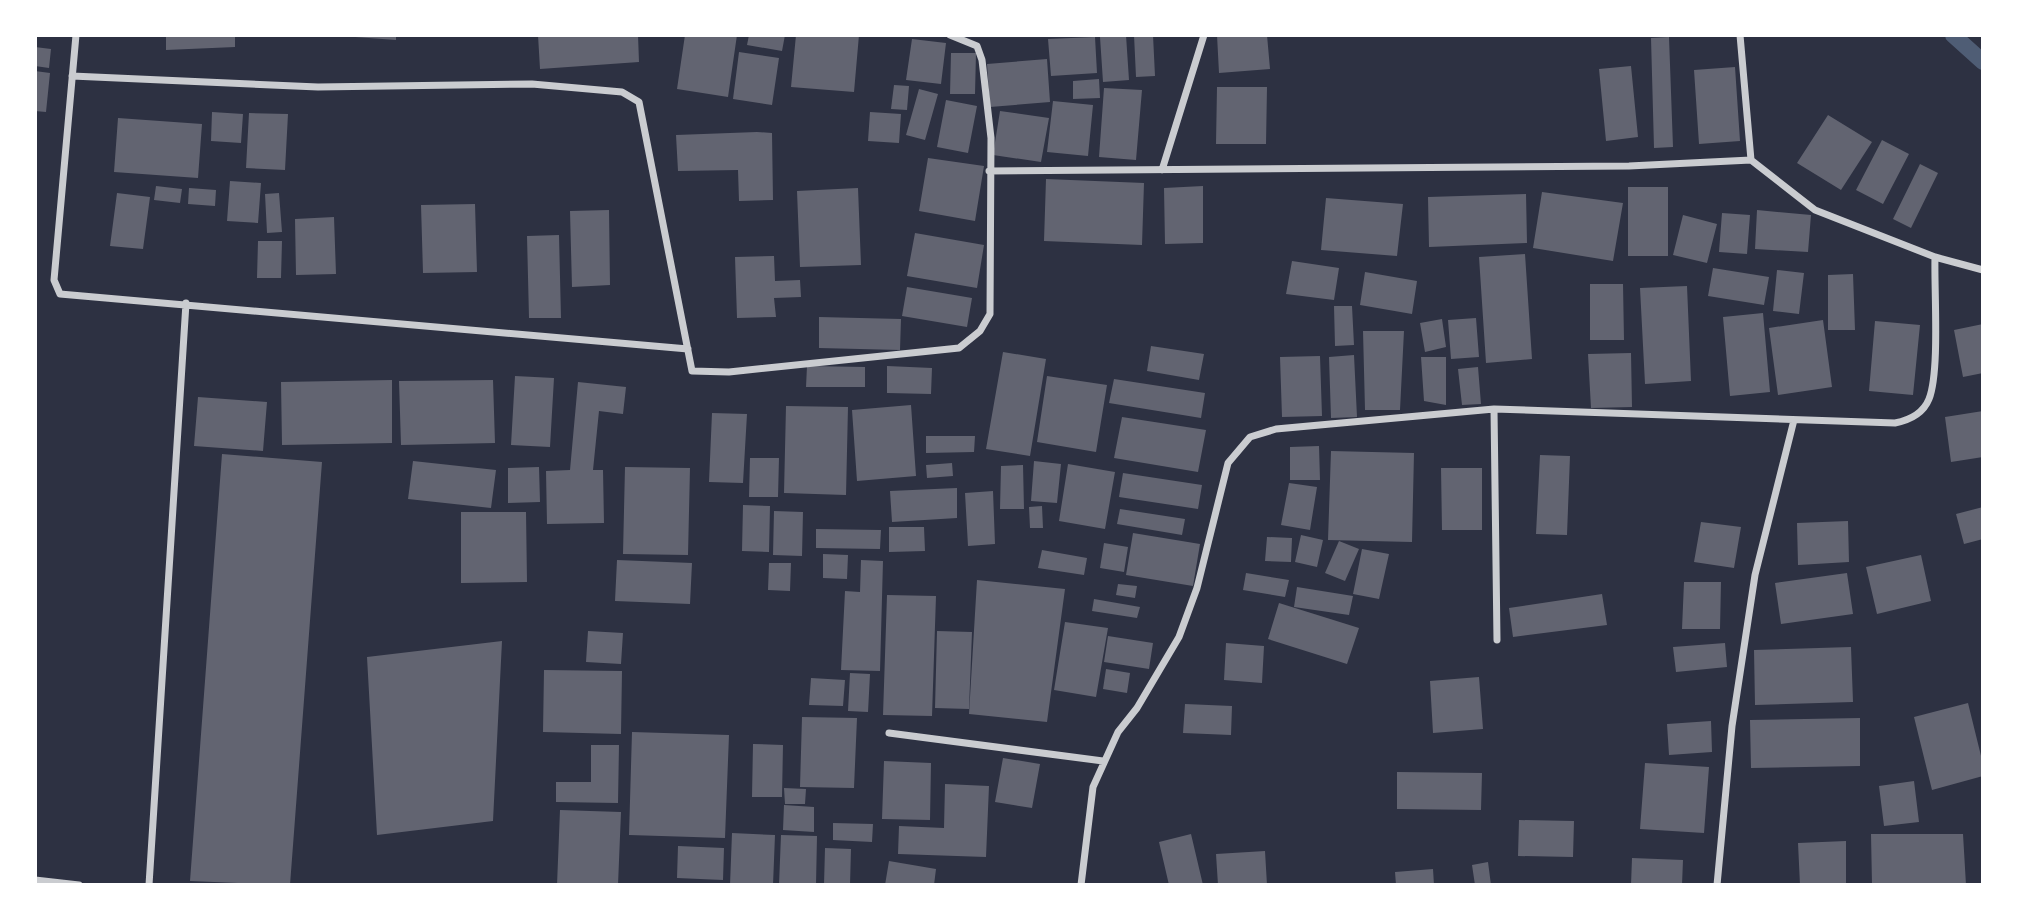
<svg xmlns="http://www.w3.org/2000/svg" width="2018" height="920" font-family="'Exo 2',sans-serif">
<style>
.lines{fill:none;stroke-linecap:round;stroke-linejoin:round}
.stream{stroke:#4f5d75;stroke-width:16}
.building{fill:#626471}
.minor{stroke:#caccd0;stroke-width:7}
</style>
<rect width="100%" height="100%" fill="#2d3142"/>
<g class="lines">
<path class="stream" d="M 1953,35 L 1983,62"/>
</g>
<path class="building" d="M 166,35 L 235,35 L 235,47 L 166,50 Z
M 328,35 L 396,35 L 396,40 Z
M 538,35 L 638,35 L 639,62 L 540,69 Z
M 685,35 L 737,35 L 728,97 L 677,89 Z
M 749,35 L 785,35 L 782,51 L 747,45 Z
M 796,35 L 859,35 L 854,92 L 791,87 Z
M 1126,35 L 1129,80 L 1103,82 L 1100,37 Z
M 1134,35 L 1153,35 L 1155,76 L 1136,77 Z
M 1217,35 L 1267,35 L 1270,69 L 1219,73 Z
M 1095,37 L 1097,73 L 1051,76 L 1048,39 Z
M 1669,37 L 1673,147 L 1654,148 L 1651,38 Z
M 912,39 L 946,43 L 941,84 L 906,80 Z
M 35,47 L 51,49 L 49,68 L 35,66 Z
M 739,52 L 779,58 L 772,105 L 733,99 Z
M 951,53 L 976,53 L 975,94 L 950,94 Z
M 1047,59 L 1050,102 L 990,107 L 987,64 Z
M 1631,66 L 1638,137 L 1606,141 L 1599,69 Z
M 1735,67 L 1740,141 L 1699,144 L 1694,70 Z
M 35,71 L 50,73 L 46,112 L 35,111 Z
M 1099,79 L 1100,98 L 1073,99 L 1073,81 Z
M 894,85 L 909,86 L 907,110 L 891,109 Z
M 1217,87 L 1267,87 L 1266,144 L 1216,144 Z
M 1104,88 L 1142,90 L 1136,160 L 1099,157 Z
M 919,89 L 938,94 L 925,140 L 906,135 Z
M 946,100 L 977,106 L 968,153 L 937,147 Z
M 1053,101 L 1093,105 L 1088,156 L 1047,152 Z
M 1000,111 L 1049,118 L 1041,162 L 993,155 Z
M 212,112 L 243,114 L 241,143 L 211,141 Z
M 870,112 L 901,114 L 899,143 L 868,141 Z
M 249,113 L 288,114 L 285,170 L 246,168 Z
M 1828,115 L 1872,142 L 1841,190 L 1797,163 Z
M 118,118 L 202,124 L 198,178 L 114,172 Z
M 757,132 L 772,133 L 773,200 L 739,201 L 738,170 L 678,171 L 676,135 Z
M 1882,140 L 1909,154 L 1883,204 L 1856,190 Z
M 928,158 L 984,166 L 975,221 L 919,211 Z
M 1920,164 L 1938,173 L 1911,228 L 1893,219 Z
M 1046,179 L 1144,183 L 1142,245 L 1044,241 Z
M 230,181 L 261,183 L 258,223 L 227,221 Z
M 156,186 L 182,189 L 180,203 L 154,200 Z
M 1203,186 L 1203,243 L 1165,244 L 1164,188 Z
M 1628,187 L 1668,187 L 1668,256 L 1628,256 Z
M 189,188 L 216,190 L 215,206 L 188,204 Z
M 858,188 L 861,265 L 800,267 L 797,191 Z
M 1542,192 L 1623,203 L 1613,261 L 1533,248 Z
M 117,193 L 150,197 L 143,249 L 110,246 Z
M 279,193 L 282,232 L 267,233 L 265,194 Z
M 1526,194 L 1527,243 L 1429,247 L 1428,197 Z
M 1326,198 L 1403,204 L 1397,256 L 1321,250 Z
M 475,204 L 477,272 L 423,273 L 421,205 Z
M 609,210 L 610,285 L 572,287 L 570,211 Z
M 1757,210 L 1811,215 L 1808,252 L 1755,249 Z
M 1722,213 L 1750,215 L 1747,254 L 1719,252 Z
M 1683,215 L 1717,224 L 1707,263 L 1673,255 Z
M 334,217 L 336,274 L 296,275 L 295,219 Z
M 915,233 L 984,245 L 977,288 L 907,276 Z
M 559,235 L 561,318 L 529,318 L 527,236 Z
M 258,241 L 282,241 L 281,278 L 257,278 Z
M 1525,254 L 1532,359 L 1486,363 L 1479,257 Z
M 774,256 L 775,281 L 800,280 L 801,297 L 774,298 L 776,317 L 737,318 L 735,257 Z
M 1292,261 L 1339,268 L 1334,300 L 1286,294 Z
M 1713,268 L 1769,277 L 1764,305 L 1708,296 Z
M 1777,270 L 1804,273 L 1799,314 L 1773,311 Z
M 1365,272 L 1417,281 L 1412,314 L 1360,305 Z
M 1853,274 L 1855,330 L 1828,330 L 1828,275 Z
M 1590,284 L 1623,284 L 1624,340 L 1590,340 Z
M 1687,286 L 1691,381 L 1645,384 L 1640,288 Z
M 907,287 L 972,298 L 967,327 L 902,316 Z
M 1334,306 L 1352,306 L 1354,345 L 1335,346 Z
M 1763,313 L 1770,392 L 1730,396 L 1723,317 Z
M 819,317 L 901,319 L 900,350 L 819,348 Z
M 1476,318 L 1479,357 L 1451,359 L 1448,320 Z
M 1442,319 L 1446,347 L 1425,352 L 1420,323 Z
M 1823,320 L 1832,387 L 1778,395 L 1769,328 Z
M 1875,321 L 1920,325 L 1913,395 L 1869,391 Z
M 1983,324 L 1983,373 L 1963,377 L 1954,330 Z
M 1363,331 L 1404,331 L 1400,410 L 1365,410 Z
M 1151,346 L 1204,354 L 1199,380 L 1147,371 Z
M 1003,352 L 1046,359 L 1030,456 L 986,449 Z
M 1631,353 L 1632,407 L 1591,408 L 1588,354 Z
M 1354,355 L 1357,417 L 1331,418 L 1329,357 Z
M 1320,356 L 1322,416 L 1282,417 L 1280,357 Z
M 1421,357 L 1446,357 L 1446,405 L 1424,401 Z
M 807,366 L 865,367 L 865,387 L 806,387 Z
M 887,366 L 932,368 L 931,394 L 887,393 Z
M 1478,367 L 1481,404 L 1462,405 L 1458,369 Z
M 515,376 L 554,378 L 550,447 L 511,445 Z
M 1047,376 L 1107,385 L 1096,452 L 1037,442 Z
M 1114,379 L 1205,393 L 1201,418 L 1109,403 Z
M 392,380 L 392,443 L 282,445 L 281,382 Z
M 493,380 L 495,443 L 401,445 L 399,381 Z
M 578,382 L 626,387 L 623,414 L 599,411 L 593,470 L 603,470 L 604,523 L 547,524 L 546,471 L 570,470 Z
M 198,397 L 267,402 L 263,451 L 194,446 Z
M 911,405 L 916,476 L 857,481 L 852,410 Z
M 786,406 L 848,407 L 846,495 L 784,493 Z
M 1983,411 L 1983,457 L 1951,462 L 1945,417 Z
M 712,413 L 747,414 L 743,483 L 709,482 Z
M 1122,417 L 1206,430 L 1198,472 L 1114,458 Z
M 926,436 L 975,436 L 974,452 L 926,453 Z
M 1319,446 L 1320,480 L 1290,480 L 1290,447 Z
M 1331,451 L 1414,453 L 1412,542 L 1328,540 Z
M 222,454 L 322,462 L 290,885 L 190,881 Z
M 1540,455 L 1570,456 L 1567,535 L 1536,534 Z
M 750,458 L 779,458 L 778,497 L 749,497 Z
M 413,461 L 496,470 L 491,508 L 408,499 Z
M 1034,461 L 1061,464 L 1057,503 L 1031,501 Z
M 952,463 L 953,476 L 927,478 L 926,465 Z
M 1068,464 L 1115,472 L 1105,529 L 1059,521 Z
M 1023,465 L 1024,509 L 1000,509 L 1001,466 Z
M 539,467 L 540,502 L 508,503 L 508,468 Z
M 625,467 L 690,468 L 688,555 L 623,554 Z
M 1441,468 L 1482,468 L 1482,530 L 1442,530 Z
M 1123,473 L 1202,485 L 1198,509 L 1119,497 Z
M 1289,483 L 1317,487 L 1310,530 L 1281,525 Z
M 957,488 L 957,518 L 892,522 L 890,491 Z
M 993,491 L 995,544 L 968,546 L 965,493 Z
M 743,505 L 770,506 L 769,552 L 742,551 Z
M 1042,506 L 1043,528 L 1030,528 L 1029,507 Z
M 1983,507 L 1983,539 L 1964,544 L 1956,514 Z
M 1120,509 L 1185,519 L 1182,535 L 1117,524 Z
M 774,511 L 803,512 L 802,556 L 773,555 Z
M 461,512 L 526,512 L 527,582 L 461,583 Z
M 1848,521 L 1849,562 L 1798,565 L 1797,523 Z
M 1701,522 L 1741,527 L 1734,568 L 1694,562 Z
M 889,527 L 924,527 L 925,551 L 889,552 Z
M 816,529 L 881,530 L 880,549 L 816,548 Z
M 1133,533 L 1200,544 L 1193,586 L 1126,575 Z
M 1301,535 L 1323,540 L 1317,567 L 1295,562 Z
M 1267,537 L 1292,538 L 1291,562 L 1265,561 Z
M 1339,541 L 1359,549 L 1345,581 L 1325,573 Z
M 1104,543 L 1128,547 L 1124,572 L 1100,568 Z
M 1362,549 L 1389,554 L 1379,599 L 1353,594 Z
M 1042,550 L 1087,558 L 1084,575 L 1038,568 Z
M 823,554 L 848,555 L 847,579 L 823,578 Z
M 1921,555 L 1931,601 L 1877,614 L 1866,567 Z
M 617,560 L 692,563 L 690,604 L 615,601 Z
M 861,560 L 883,561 L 880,671 L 841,670 L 845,591 L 860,592 Z
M 769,563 L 791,563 L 790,591 L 768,590 Z
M 1246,573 L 1289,580 L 1285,597 L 1243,590 Z
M 1847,573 L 1853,614 L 1781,624 L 1775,583 Z
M 977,580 L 1065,589 L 1047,722 L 969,714 Z
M 1684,582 L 1721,582 L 1720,629 L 1682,629 Z
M 1118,584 L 1137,586 L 1135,598 L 1116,595 Z
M 1297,587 L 1353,596 L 1349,615 L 1294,607 Z
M 1602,594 L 1607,625 L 1513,637 L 1509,608 Z
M 887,595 L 936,596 L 932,716 L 883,715 Z
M 1094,599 L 1140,607 L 1137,618 L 1092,611 Z
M 1279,603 L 1359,628 L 1347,664 L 1268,639 Z
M 1065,622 L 1108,628 L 1096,697 L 1054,690 Z
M 588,631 L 623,633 L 621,664 L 586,662 Z
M 937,631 L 972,632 L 969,709 L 935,708 Z
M 1108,636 L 1153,643 L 1149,669 L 1104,662 Z
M 502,641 L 493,821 L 377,835 L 367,657 Z
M 1226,643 L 1264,646 L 1262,683 L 1224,680 Z
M 1725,643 L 1727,667 L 1676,672 L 1673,647 Z
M 1851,647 L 1853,702 L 1755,705 L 1754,650 Z
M 1106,669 L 1130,673 L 1127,693 L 1103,689 Z
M 544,670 L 622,671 L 621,734 L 543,732 Z
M 850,673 L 870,674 L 868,712 L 848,711 Z
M 1479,677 L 1483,729 L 1433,733 L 1430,681 Z
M 811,678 L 845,680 L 843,706 L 809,705 Z
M 1968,703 L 1983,764 L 1983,776 L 1932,790 L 1914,717 Z
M 1185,704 L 1232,706 L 1231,735 L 1183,733 Z
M 802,717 L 857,718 L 854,788 L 800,787 Z
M 1860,718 L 1860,766 L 1751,768 L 1750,720 Z
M 1711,721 L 1712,752 L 1669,755 L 1667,724 Z
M 632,732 L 729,735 L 725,838 L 629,835 Z
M 753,744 L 783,745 L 782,797 L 752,797 Z
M 591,745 L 619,745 L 618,803 L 556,802 L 556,782 L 591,782 Z
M 1003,758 L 1040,764 L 1032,808 L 995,802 Z
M 884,761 L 931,763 L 930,820 L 882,819 Z
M 1645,763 L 1709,767 L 1704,833 L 1640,829 Z
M 1397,772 L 1482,773 L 1481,810 L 1397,809 Z
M 1914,781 L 1919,822 L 1884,826 L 1879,786 Z
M 945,784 L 989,786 L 986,857 L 898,854 L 899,826 L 944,828 Z
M 784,788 L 806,789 L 805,804 L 785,804 Z
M 784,805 L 814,807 L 814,832 L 783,830 Z
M 560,810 L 621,812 L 618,885 L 557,885 Z
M 1519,820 L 1574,821 L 1573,857 L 1518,856 Z
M 833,823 L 873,824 L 872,842 L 833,840 Z
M 732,833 L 775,835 L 773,885 L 730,885 Z
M 1191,834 L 1203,885 L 1169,885 L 1159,842 Z
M 1871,834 L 1963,834 L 1966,885 L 1872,885 Z
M 781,835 L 817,836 L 816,885 L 779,885 Z
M 1846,841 L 1846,885 L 1800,885 L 1798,843 Z
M 678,846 L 724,848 L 723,880 L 677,878 Z
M 825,848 L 851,849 L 850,885 L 824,885 Z
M 1265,851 L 1267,885 L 1218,885 L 1216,854 Z
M 1632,858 L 1683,860 L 1682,885 L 1631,885 Z
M 889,861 L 936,869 L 934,885 L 885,885 Z
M 1488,862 L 1491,885 L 1475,885 L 1472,865 Z
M 1433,869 L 1434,885 L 1396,885 L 1395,872 Z"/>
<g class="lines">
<path class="minor" d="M 76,35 L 54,280 L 60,294 L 688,349
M 1740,35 L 1751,160 L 1815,210 L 1935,257 L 1983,270
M 72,76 L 318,87 L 532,84 L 622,92 L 639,102 L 692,371 L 729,372 L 959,348 L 980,331 L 990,314 L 991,138 L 982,60 L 977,46 L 950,35
M 1162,170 L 1204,35
M 989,171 L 1629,166 L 1751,160
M 1494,409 L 1497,640
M 889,733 L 1103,761
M 35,880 L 79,885
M 149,885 L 186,303
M 1081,885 L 1093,787 L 1118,732 L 1137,708 L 1179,637 L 1197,588 L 1228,463 L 1250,437 L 1276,429 L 1494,409 L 1895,423 C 1910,420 1923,414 1929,399 C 1940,371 1934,291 1935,257
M 1717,885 L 1732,726 L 1755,575 L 1794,420"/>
</g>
<rect width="2018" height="920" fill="none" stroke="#ffffff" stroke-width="74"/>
</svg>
